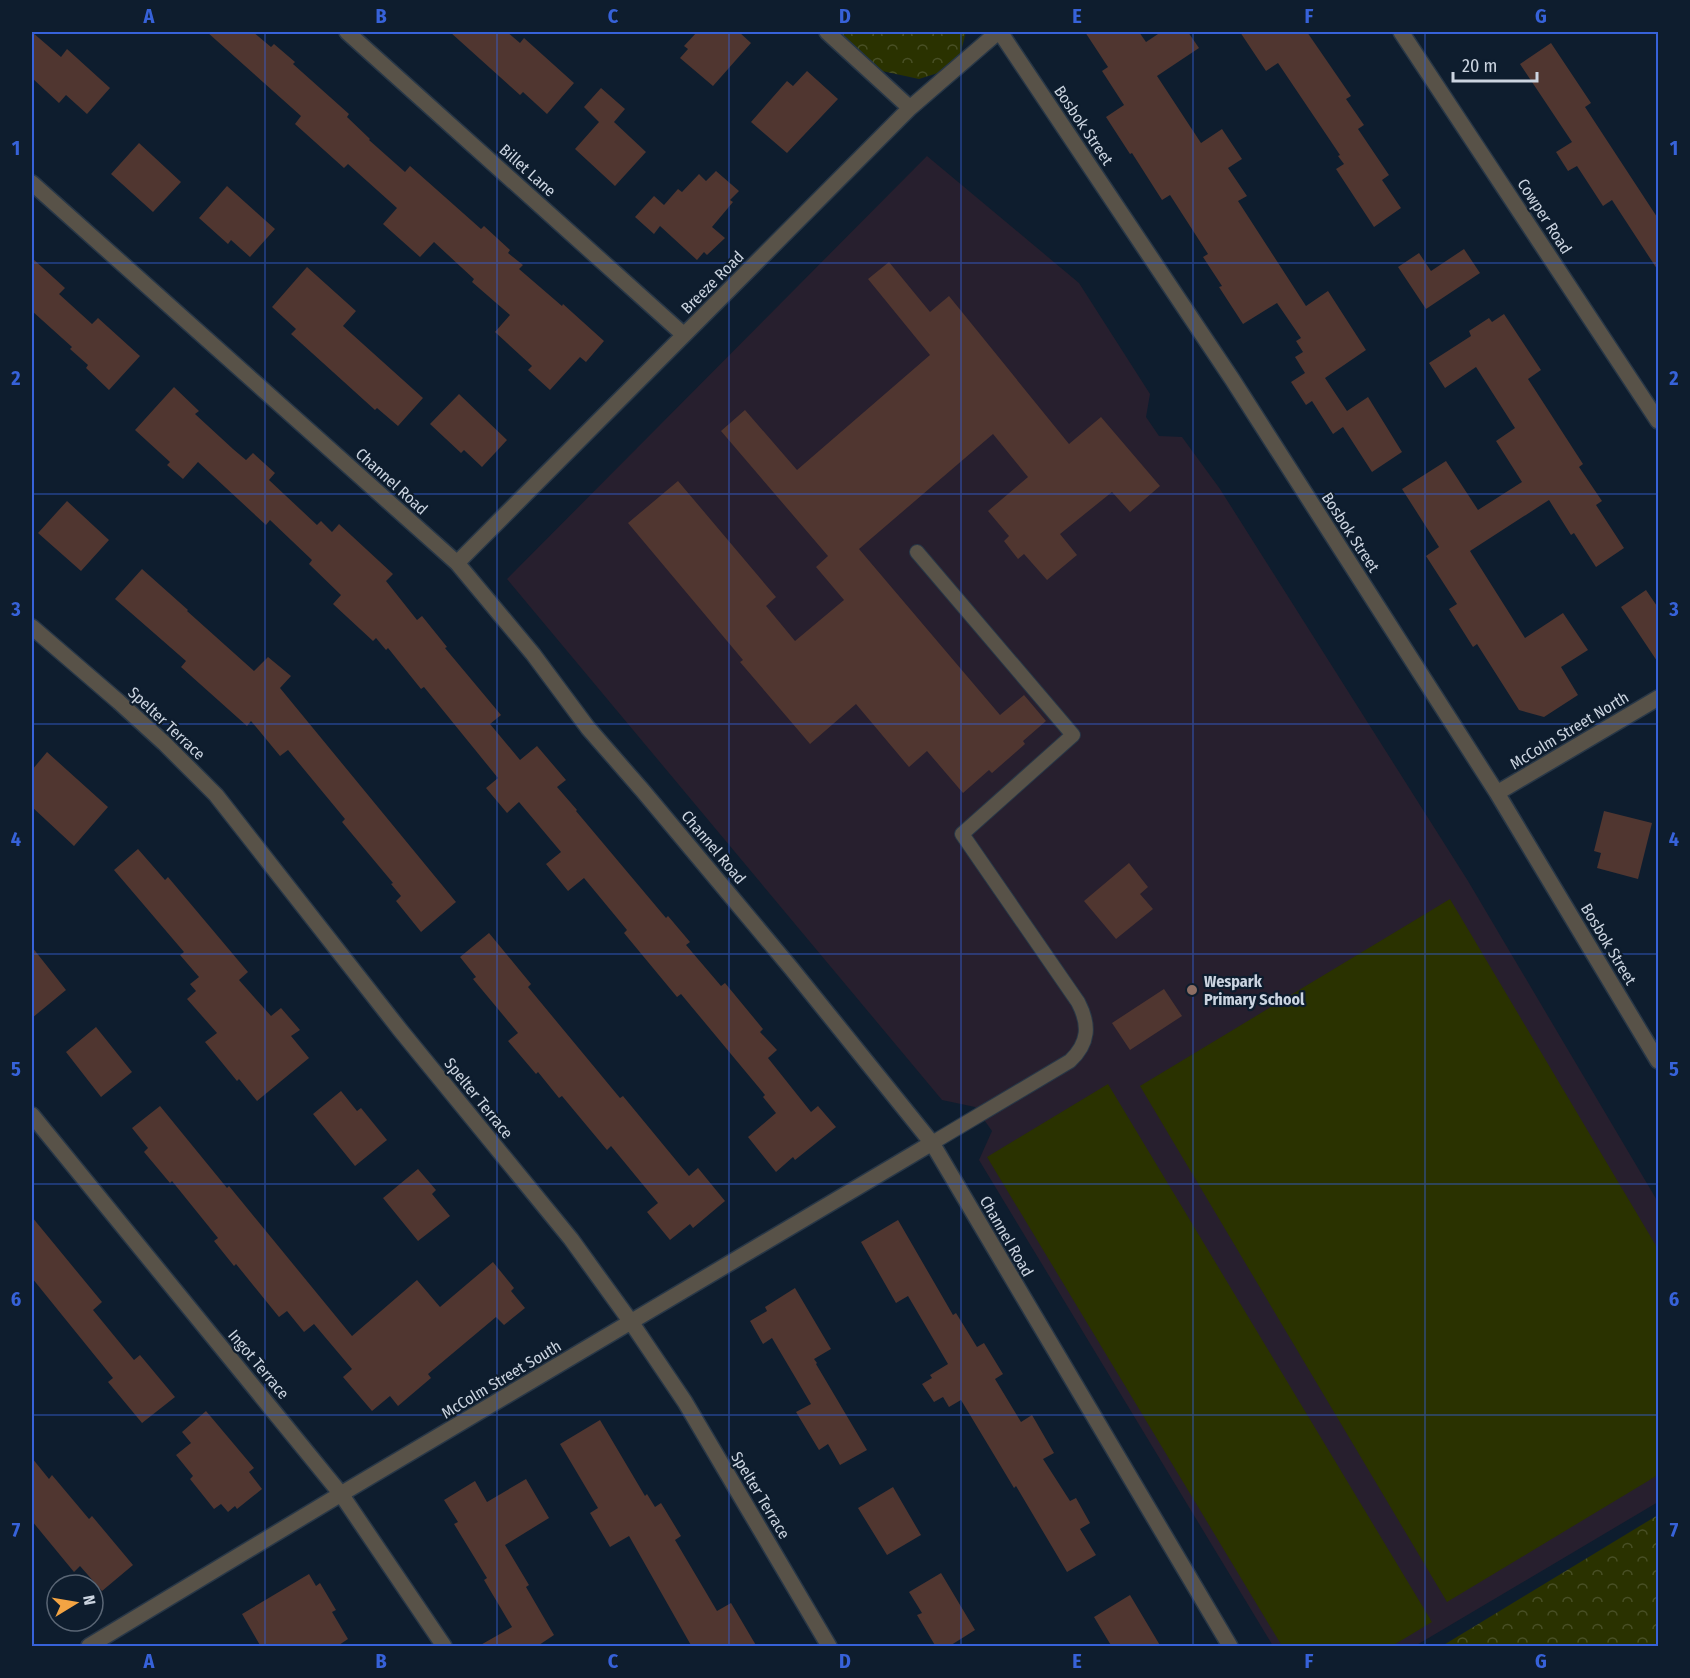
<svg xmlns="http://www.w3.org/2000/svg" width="1690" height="1678" font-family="'Fira Sans Condensed',sans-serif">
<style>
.education{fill:#271f2e}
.green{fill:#2a3200}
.park{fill:url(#park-crowns)}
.building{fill:#503630}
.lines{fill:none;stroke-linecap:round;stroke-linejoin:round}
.service-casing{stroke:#283747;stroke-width:16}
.minor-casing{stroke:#283747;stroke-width:18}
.service{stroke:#585248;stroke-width:14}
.minor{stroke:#585248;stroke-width:15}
.grid{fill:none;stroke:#3762d9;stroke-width:1.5;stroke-opacity:0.55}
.education-dot{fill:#8d6e63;stroke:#0e1d2e;stroke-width:2}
.labels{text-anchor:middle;stroke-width:4.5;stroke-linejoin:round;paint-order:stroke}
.street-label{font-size:16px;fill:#cbd4e0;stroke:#0e1d2e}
.poi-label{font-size:16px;font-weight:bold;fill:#cbd4e0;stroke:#0e1d2e;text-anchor:start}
.neatline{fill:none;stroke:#3762d9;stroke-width:2}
.grid-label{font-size:20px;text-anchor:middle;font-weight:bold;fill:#3762d9}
</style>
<defs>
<pattern id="park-crowns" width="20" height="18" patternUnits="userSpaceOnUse" patternTransform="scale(1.5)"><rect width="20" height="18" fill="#2a3200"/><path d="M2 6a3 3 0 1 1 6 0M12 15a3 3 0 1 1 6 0" fill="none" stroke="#484f25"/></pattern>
</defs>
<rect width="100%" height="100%" fill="#0e1d2e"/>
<path class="education" d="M 927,156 L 1079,283 L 1150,394 L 1146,417 L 1159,436 L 1182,437 L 1220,489 L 1468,881 L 1658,1202 L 1658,1502 L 1415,1646 L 1273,1646 L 979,1160 L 992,1131 L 975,1107 L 942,1100 L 507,579 Z"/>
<path class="green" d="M 1450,899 L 1658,1249 L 1658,1475 L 1447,1602 L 1140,1086 Z
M 1108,1084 L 1432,1622 L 1392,1646 L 1282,1646 L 987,1157 Z"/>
<path class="park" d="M 839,32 L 966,32 L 960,55 L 941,72 L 919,79 L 882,71 Z
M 1658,1515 L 1658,1646 L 1442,1646 Z"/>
<path class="building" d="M 32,32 L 61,57 L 67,49 L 110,88 L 87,114 L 66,95 L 59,103 L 32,78 Z
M 207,32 L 253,32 L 271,47 L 274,44 L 295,62 L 293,64 L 349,114 L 347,117 L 370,139 L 369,140 L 405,172 L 410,166 L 481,229 L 484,226 L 510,250 L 508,253 L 523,265 L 519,269 L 562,306 L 563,304 L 604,341 L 586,362 L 580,357 L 550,390 L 528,370 L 532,366 L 495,332 L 510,315 L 472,282 L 474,279 L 434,242 L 420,257 L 383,224 L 397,208 L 348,164 L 344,168 L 295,124 L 301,116 Z
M 450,32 L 507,32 L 520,43 L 524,38 L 574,83 L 547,114 L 523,92 L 520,95 Z
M 697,32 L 739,32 L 751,43 L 713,86 L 680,58 L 688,49 L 684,46 Z
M 1085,32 L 1139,32 L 1146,42 L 1161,32 L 1188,32 L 1199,48 L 1157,76 L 1201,143 L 1222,129 L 1242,159 L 1228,168 L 1247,196 L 1238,201 L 1306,306 L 1328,291 L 1366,350 L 1325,378 L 1347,411 L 1368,397 L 1402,452 L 1372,472 L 1343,427 L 1333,434 L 1312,401 L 1306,405 L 1291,382 L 1305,373 L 1295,357 L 1303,352 L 1296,341 L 1301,338 L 1277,303 L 1243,324 L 1219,287 L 1222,286 L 1203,257 L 1208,254 L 1170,195 L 1162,200 L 1132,153 L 1130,154 L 1106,117 L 1124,105 L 1102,71 L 1108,67 Z
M 1240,32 L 1307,32 L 1351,96 L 1346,99 L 1364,125 L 1358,129 L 1389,175 L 1382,180 L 1401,208 L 1374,227 L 1336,169 L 1344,164 L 1338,156 L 1340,155 L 1278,63 L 1266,71 Z
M 1551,43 L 1591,103 L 1585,107 L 1659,220 L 1659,272 L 1612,200 L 1603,206 L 1577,166 L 1568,171 L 1556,152 L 1572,142 L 1520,64 Z
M 807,71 L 838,99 L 787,153 L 751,122 L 787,81 L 793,86 Z
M 601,88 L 625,109 L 614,122 L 646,152 L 615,186 L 575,149 L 599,122 L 584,107 Z
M 139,143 L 181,182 L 153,212 L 111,174 Z
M 716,171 L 739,191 L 730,200 L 733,202 L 712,227 L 725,238 L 707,255 L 704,252 L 697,260 L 660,226 L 654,234 L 635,217 L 654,196 L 664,205 L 678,189 L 682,192 L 699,174 L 706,181 Z
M 227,186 L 275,229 L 250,257 L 231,240 L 228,244 L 199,218 Z
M 1464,249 L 1480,273 L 1426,309 L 1398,267 L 1419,253 L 1431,271 Z
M 32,258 L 65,288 L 59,294 L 92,324 L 98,318 L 140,356 L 109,390 L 86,368 L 88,365 L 70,349 L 72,347 L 32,311 Z
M 889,262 L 930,312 L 949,296 L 1069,444 L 1101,417 L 1160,486 L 1130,512 L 1112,492 L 1060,534 L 1077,555 L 1047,580 L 1024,554 L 1018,559 L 1004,541 L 1009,536 L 988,511 L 1028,477 L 993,434 L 859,549 L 1000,715 L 1024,695 L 1046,721 L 1023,741 L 1025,744 L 992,773 L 989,770 L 963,793 L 927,751 L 909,767 L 856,704 L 810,744 L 740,662 L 743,660 L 628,523 L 678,481 L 776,597 L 766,606 L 795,641 L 844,600 L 816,567 L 828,556 L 721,431 L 745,410 L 797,470 L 930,355 L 868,279 Z
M 307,267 L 356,311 L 343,326 L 423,398 L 398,426 L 377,408 L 375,410 L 291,334 L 296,329 L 272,307 Z
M 1504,314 L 1541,370 L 1528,379 L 1583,464 L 1579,467 L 1602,501 L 1596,505 L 1624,548 L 1596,567 L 1574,533 L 1571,535 L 1549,500 L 1470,551 L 1525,638 L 1563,613 L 1588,650 L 1561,667 L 1578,695 L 1544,717 L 1519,710 L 1477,644 L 1473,647 L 1449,609 L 1457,604 L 1426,556 L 1439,547 L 1402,489 L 1446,461 L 1478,510 L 1522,482 L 1496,441 L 1515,428 L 1476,367 L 1445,388 L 1429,363 L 1471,336 L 1469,331 L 1489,318 L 1492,322 Z
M 174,387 L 199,411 L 195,414 L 233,449 L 246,460 L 253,453 L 275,473 L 269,480 L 317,525 L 321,521 L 332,532 L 339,524 L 393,574 L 386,581 L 417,620 L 422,616 L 447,647 L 445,648 L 501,715 L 490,724 L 520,760 L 537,746 L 566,780 L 557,787 L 577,810 L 576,811 L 666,918 L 668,916 L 690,942 L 686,945 L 721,986 L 725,983 L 763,1029 L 760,1032 L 777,1050 L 768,1058 L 811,1112 L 818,1106 L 836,1127 L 795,1160 L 793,1157 L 776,1172 L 748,1137 L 776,1113 L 763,1097 L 765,1095 L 681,994 L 677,997 L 624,933 L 627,930 L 584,878 L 568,891 L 546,864 L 561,852 L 519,802 L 507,813 L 486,788 L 498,778 L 424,687 L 421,689 L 388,648 L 386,650 L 376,638 L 373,641 L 333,604 L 341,595 L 309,564 L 312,560 L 270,520 L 266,525 L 198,462 L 183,479 L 167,465 L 170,462 L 135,430 Z
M 459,394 L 507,440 L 482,467 L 464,450 L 461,453 L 430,424 Z
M 67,501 L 109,540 L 81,571 L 38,533 Z
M 142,569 L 188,610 L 187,611 L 254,671 L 268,657 L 291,676 L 280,688 L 456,902 L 421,932 L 396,901 L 401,896 L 391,884 L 393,883 L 342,822 L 345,819 L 288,750 L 280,756 L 251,721 L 247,726 L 181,667 L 186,661 L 115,599 Z
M 1646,590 L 1659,609 L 1659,664 L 1621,607 Z
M 47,752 L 108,807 L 74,846 L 32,807 L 32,770 Z
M 1604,811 L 1652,823 L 1638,879 L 1597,868 L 1601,853 L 1594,851 Z
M 138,849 L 165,880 L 168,877 L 248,972 L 239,980 L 271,1016 L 281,1008 L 300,1030 L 291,1036 L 309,1058 L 257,1101 L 239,1079 L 237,1081 L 205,1042 L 217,1033 L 187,999 L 196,991 L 190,984 L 199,977 L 180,955 L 184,952 L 114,870 Z
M 1129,863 L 1148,887 L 1140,894 L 1153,909 L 1116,939 L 1084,901 Z
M 489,933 L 531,984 L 528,987 L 620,1098 L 623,1096 L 689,1176 L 698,1168 L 725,1201 L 693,1228 L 690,1224 L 670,1240 L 647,1212 L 658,1203 L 611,1146 L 607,1150 L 562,1096 L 559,1098 L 538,1072 L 536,1074 L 508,1041 L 518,1033 L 473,979 L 476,977 L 460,957 Z
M 32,947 L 66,990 L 32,1018 Z
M 1164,989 L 1182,1016 L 1130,1050 L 1112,1023 Z
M 96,1027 L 132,1072 L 101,1097 L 66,1052 Z
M 341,1091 L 357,1111 L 361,1108 L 387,1140 L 355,1166 L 313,1114 Z
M 160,1106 L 227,1188 L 229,1186 L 352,1336 L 417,1280 L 440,1307 L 493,1262 L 514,1288 L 511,1291 L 525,1308 L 504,1325 L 496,1317 L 428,1374 L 431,1378 L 398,1406 L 390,1396 L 372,1411 L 343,1377 L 352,1369 L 314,1324 L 304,1332 L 287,1311 L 279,1317 L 236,1264 L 234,1266 L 214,1241 L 218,1238 L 172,1181 L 170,1183 L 144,1152 L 148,1148 L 132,1128 Z
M 418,1169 L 436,1190 L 432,1194 L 450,1216 L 418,1241 L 383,1198 Z
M 32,1217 L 102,1302 L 93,1310 L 134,1360 L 140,1355 L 175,1397 L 142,1423 L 108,1382 L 113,1378 L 32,1278 Z
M 898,1220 L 953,1315 L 956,1313 L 977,1347 L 984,1343 L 1003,1374 L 995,1379 L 1021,1422 L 1032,1415 L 1054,1453 L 1043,1459 L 1070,1501 L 1076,1498 L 1090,1523 L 1080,1529 L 1096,1555 L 1067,1572 L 1016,1486 L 1014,1488 L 961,1400 L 949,1407 L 943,1397 L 934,1402 L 922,1384 L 932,1378 L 930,1375 L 948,1364 L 908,1296 L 896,1303 L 861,1242 Z
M 795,1288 L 831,1349 L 814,1359 L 817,1363 L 816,1364 L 867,1450 L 840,1465 L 828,1444 L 819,1450 L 796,1412 L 811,1404 L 772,1338 L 763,1344 L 750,1321 L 767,1311 L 765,1307 Z
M 206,1411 L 254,1468 L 249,1472 L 262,1489 L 237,1509 L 235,1506 L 228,1512 L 221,1504 L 214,1509 L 190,1479 L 193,1476 L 176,1455 L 191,1443 L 182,1432 Z
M 600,1420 L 645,1496 L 647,1494 L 655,1507 L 661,1503 L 681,1536 L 675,1540 L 717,1611 L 731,1603 L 757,1647 L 692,1647 L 629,1536 L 610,1547 L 590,1513 L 598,1508 L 560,1444 Z
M 32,1458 L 49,1479 L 52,1475 L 89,1519 L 92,1516 L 133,1565 L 102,1591 L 80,1566 L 74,1572 L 32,1521 Z
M 526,1479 L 549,1518 L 505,1545 L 529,1585 L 526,1587 L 554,1635 L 536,1647 L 477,1647 L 512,1627 L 484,1580 L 487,1578 L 454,1524 L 458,1522 L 444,1500 L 475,1481 L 487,1502 Z
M 893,1487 L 921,1535 L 887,1555 L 858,1508 Z
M 941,1573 L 975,1630 L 948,1647 L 936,1647 L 917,1615 L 922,1613 L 909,1592 Z
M 309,1574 L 316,1586 L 320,1583 L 336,1610 L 332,1612 L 348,1639 L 336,1647 L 261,1647 L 242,1614 Z
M 1130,1595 L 1161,1647 L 1112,1647 L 1094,1617 Z"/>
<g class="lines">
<defs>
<path id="service" d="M 917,552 L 1073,735 L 962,834 L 1078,1002 C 1090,1025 1089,1043 1070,1061 L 932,1143"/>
<path id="minor" d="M 347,32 L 684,335
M 827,32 L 910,108
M 1000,32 L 1232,379 L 1497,793 L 1658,1061
M 1401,32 L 1658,421
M 32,183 L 457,563 L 533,654 L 588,728 L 643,791 L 791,968 L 932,1143 L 1230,1646
M 457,563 L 910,108 L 998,32
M 32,627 L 119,702 L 164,743 L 216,795 L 401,1031 L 571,1239 L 631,1322 L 685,1402 L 829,1646
M 1497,793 L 1658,698
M 32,1115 L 341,1494 L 444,1646
M 89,1646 L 341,1494 L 932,1143"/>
</defs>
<use href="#service" class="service-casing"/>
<use href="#minor" class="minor-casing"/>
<use href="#service" class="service"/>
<use href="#minor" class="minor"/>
</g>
<path class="grid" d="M 265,32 L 265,1646M 497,32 L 497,1646M 729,32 L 729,1646M 961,32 L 961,1646M 1193,32 L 1193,1646M 1425,32 L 1425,1646M 32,263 L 1658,263M 32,494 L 1658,494M 32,724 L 1658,724M 32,954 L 1658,954M 32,1184 L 1658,1184M 32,1415 L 1658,1415"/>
<circle class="education-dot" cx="1192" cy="990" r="6"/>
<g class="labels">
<g class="street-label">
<text transform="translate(1084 125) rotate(56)" y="6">Bosbok Street</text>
<text transform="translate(528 170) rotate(42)" y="6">Billet Lane</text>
<text transform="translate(1545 216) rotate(57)" y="6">Cowper Road</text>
<text transform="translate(712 282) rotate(-45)" y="6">Breeze Road</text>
<text transform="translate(392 481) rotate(42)" y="6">Channel Road</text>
<text transform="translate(1351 532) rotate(57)" y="6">Bosbok Street</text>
<text transform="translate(167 723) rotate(43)" y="6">Spelter Terrace</text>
<text transform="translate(1569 730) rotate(-31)" y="6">McColm Street North</text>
<text transform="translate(714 847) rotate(50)" y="6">Channel Road</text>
<text transform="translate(1609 944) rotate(59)" y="6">Bosbok Street</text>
<text transform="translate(479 1098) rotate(51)" y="6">Spelter Terrace</text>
<text transform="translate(1007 1236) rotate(60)" y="6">Channel Road</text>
<text transform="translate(259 1364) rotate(50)" y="6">Ingot Terrace</text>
<text transform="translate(501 1379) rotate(-31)" y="6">McColm Street South</text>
<text transform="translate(761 1495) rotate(59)" y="6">Spelter Terrace</text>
</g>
<g class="poi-label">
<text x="1204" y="987">Wespark<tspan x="1204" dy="18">Primary School</tspan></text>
</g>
</g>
<rect width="1690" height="1678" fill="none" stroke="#0e1d2e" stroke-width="66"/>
<g transform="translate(75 1603) rotate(79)"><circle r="28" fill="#0e1d2e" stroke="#5a6675" stroke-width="1.5"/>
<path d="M0-4.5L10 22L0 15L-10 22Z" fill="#f3a443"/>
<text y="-9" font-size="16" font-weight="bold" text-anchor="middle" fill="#cbd4e0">N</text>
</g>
<path d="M1453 72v9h84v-9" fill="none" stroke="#cbd4e0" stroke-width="3"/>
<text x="1462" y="72" font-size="18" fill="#cbd4e0" stroke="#0e1d2e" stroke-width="4.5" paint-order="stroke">20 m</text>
<rect x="33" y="33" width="1624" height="1612" class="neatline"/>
<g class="grid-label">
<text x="149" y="23">A</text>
<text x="381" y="23">B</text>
<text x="613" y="23">C</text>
<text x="845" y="23">D</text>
<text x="1077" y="23">E</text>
<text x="1309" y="23">F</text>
<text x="1541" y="23">G</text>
<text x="16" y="155">1</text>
<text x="1674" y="155">1</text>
<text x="16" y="385">2</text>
<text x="1674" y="385">2</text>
<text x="16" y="616">3</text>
<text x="1674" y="616">3</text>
<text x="16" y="846">4</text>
<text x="1674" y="846">4</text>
<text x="16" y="1076">5</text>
<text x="1674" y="1076">5</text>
<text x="16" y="1306">6</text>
<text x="1674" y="1306">6</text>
<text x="16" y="1537">7</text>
<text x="1674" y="1537">7</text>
<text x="149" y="1668">A</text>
<text x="381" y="1668">B</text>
<text x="613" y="1668">C</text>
<text x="845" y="1668">D</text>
<text x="1077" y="1668">E</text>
<text x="1309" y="1668">F</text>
<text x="1541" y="1668">G</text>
</g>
</svg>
